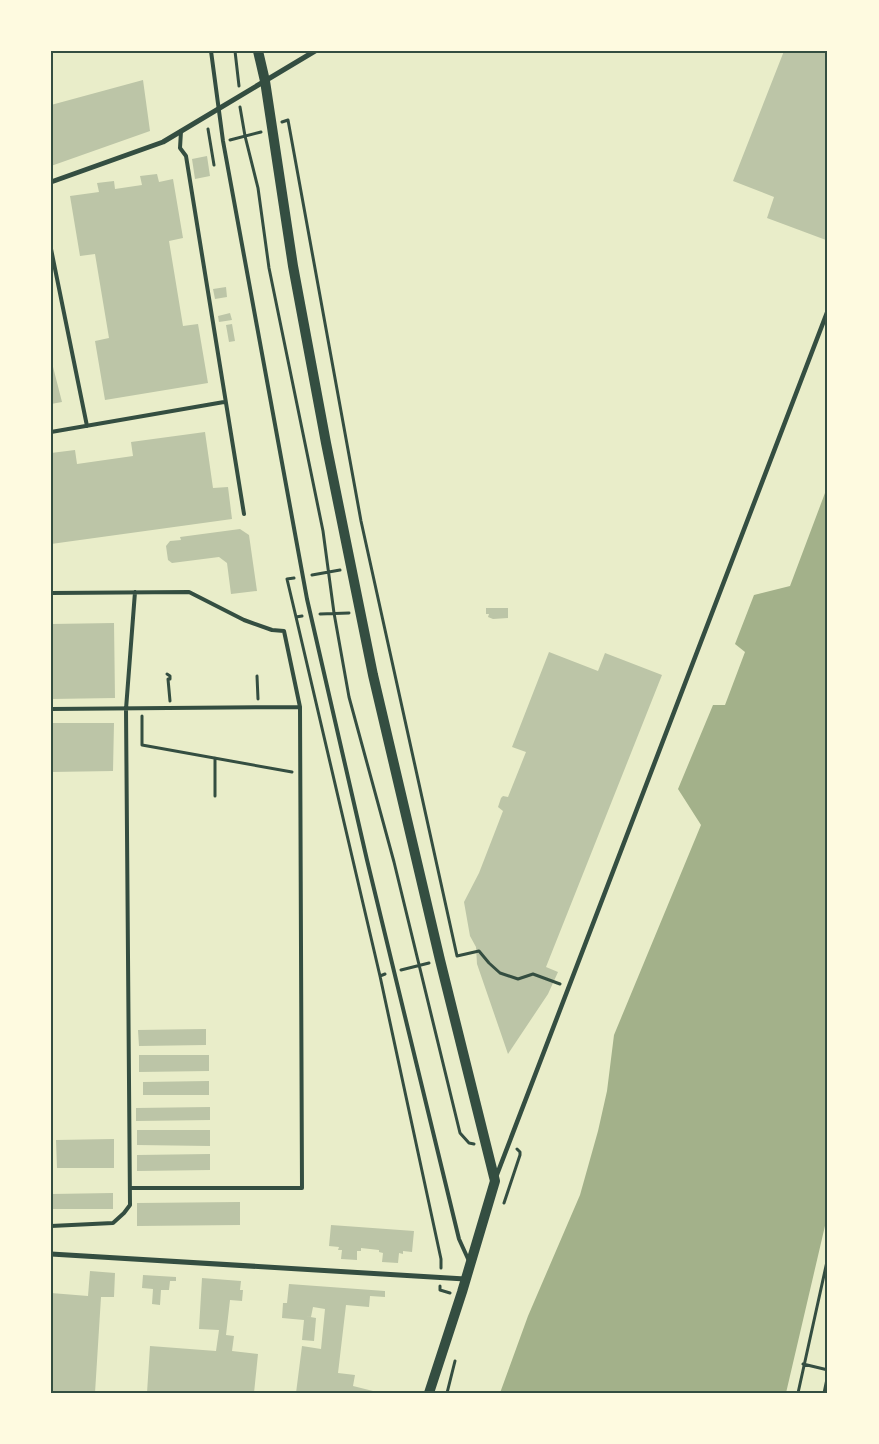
<svg xmlns="http://www.w3.org/2000/svg" width="879" height="1444" font-family="Quicksand,sans-serif">
<style>
.water{fill:#a3b18a}
.building{fill:#bcc5a7}
.lines{fill:none;stroke-linecap:round;stroke-linejoin:round}
.path{stroke:#344e41;stroke-width:3}
.service{stroke:#344e41;stroke-width:4}
.pedestrian{stroke:#344e41;stroke-width:4.5}
.minor{stroke:#344e41;stroke-width:5}
.secondary{stroke:#344e41;stroke-width:10}
.neatline{fill:none;stroke:#344e41;stroke-width:2}
</style>
<rect width="100%" height="100%" fill="#e9edc9"/>
<path class="water" d="M 828,485 L 828,1213 L 786,1393 L 500,1393 L 528,1316 L 580,1195 L 598,1131 L 607,1091 L 614,1035 L 701,825 L 678,789 L 713,705 L 725,705 L 745,652 L 735,644 L 754,595 L 790,586 Z"/>
<path class="building" d="M 784,51 L 828,51 L 828,236 L 826,240 L 767,218 L 774,197 L 733,181 Z
M 143,80 L 150,131 L 51,166 L 51,105 Z
M 207,156 L 210,176 L 195,179 L 192,159 Z
M 157,174 L 159,182 L 173,179 L 183,238 L 169,241 L 183,326 L 198,324 L 208,383 L 105,400 L 95,341 L 109,338 L 95,254 L 80,256 L 70,196 L 99,192 L 97,183 L 114,181 L 115,189 L 142,185 L 140,176 Z
M 226,287 L 227,297 L 215,299 L 213,289 Z
M 230,313 L 232,320 L 219,322 L 218,316 Z
M 232,324 L 235,341 L 229,342 L 226,325 Z
M 51,359 L 62,402 L 51,404 Z
M 205,432 L 213,488 L 228,487 L 232,519 L 51,544 L 51,453 L 75,450 L 77,464 L 133,456 L 131,442 Z
M 240,529 L 249,535 L 257,591 L 231,594 L 227,563 L 219,557 L 172,563 L 168,560 L 166,546 L 170,541 L 181,540 L 180,537 Z
M 486,608 L 508,608 L 508,618 L 493,619 L 488,617 L 489,614 L 486,614 Z
M 114,623 L 115,698 L 51,699 L 51,624 Z
M 549,652 L 598,671 L 605,653 L 662,675 L 546,967 L 558,972 L 548,994 L 508,1054 L 477,964 L 476,947 L 470,936 L 464,902 L 479,873 L 503,811 L 498,807 L 501,798 L 503,796 L 508,797 L 526,752 L 512,747 Z
M 51,723 L 114,723 L 113,771 L 51,772 Z
M 206,1029 L 206,1045 L 139,1046 L 138,1030 Z
M 139,1055 L 209,1055 L 209,1071 L 139,1072 Z
M 209,1081 L 209,1095 L 143,1095 L 143,1082 Z
M 210,1107 L 210,1120 L 136,1121 L 136,1108 Z
M 137,1130 L 210,1130 L 210,1146 L 137,1145 Z
M 114,1139 L 114,1168 L 57,1168 L 56,1140 Z
M 210,1154 L 210,1170 L 137,1171 L 137,1155 Z
M 113,1193 L 113,1209 L 51,1209 L 51,1194 Z
M 240,1202 L 240,1225 L 137,1226 L 137,1203 Z
M 331,1225 L 414,1231 L 412,1252 L 403,1251 L 403,1254 L 399,1253 L 398,1263 L 382,1262 L 383,1253 L 379,1252 L 379,1250 L 361,1248 L 361,1251 L 357,1251 L 357,1260 L 341,1259 L 342,1250 L 338,1250 L 339,1247 L 329,1246 Z
M 90,1271 L 115,1273 L 114,1297 L 101,1297 L 95,1393 L 51,1393 L 51,1293 L 88,1296 Z
M 143,1275 L 176,1277 L 176,1281 L 170,1281 L 169,1290 L 161,1290 L 160,1305 L 152,1304 L 153,1289 L 142,1288 Z
M 202,1278 L 241,1281 L 240,1290 L 243,1290 L 242,1301 L 230,1300 L 226,1335 L 234,1336 L 232,1351 L 258,1354 L 254,1393 L 147,1393 L 150,1346 L 216,1351 L 219,1330 L 199,1329 Z
M 289,1284 L 385,1291 L 385,1297 L 370,1296 L 369,1307 L 346,1305 L 338,1373 L 355,1375 L 353,1386 L 381,1393 L 296,1393 L 302,1346 L 321,1349 L 325,1309 L 313,1307 L 311,1317 L 305,1316 L 316,1318 L 314,1341 L 302,1340 L 304,1320 L 282,1318 L 283,1303 L 287,1303 Z"/>
<g class="lines">
<path class="path" d="M 235,51 L 239,86
M 240,107 L 245,136 L 258,188 L 269,268 L 323,531 L 334,613 L 349,697 L 394,862 L 460,1133 L 469,1143 L 474,1144
M 282,122 L 288,120 L 361,521 L 457,956
M 208,129 L 214,165
M 230,140 L 261,132
M 312,575 L 340,570
M 294,578 L 287,579 L 296,617
M 320,614 L 349,613
M 302,616 L 296,617 L 380,976
M 167,674 L 170,676 L 170,679 L 168,679 L 170,701
M 257,676 L 258,699
M 142,716 L 142,745 L 292,772
M 215,796 L 215,758
M 457,956 L 479,951 L 489,963 L 500,973 L 518,979 L 533,974 L 560,984
M 401,970 L 429,963
M 385,974 L 380,976 L 441,1259 L 441,1268
M 504,1203 L 520,1155 L 520,1152 L 517,1149
M 440,1286 L 440,1290 L 450,1293
M 803,1364 L 828,1370
M 447,1393 L 455,1361
M 798,1393 L 828,1257
M 824,1393 L 828,1374"/>
<path class="service" d="M 211,51 L 223,141 L 307,599 L 367,860 L 459,1239 L 469,1261
M 181,131 L 180,148 L 186,156 L 244,514
M 51,249 L 87,426
M 51,432 L 224,402
M 51,593 L 189,592 L 244,620 L 272,630 L 284,631 L 300,707 L 51,709
M 130,1188 L 302,1188 L 300,707
M 51,1226 L 113,1223 L 124,1213 L 130,1205 L 126,709 L 135,592"/>
<path class="pedestrian" d="M 496,1177 L 828,310"/>
<path class="minor" d="M 51,182 L 163,142 L 315,51
M 51,1254 L 465,1279"/>
<path class="secondary" d="M 258,51 L 265,81 L 293,266 L 326,443 L 373,675 L 440,960 L 495,1181 L 462,1292 L 429,1393"/>
</g>
<rect width="879" height="1444" fill="none" stroke="#fefae0" stroke-width="105"/>
<rect x="52" y="52" width="774" height="1340" class="neatline"/>
</svg>
